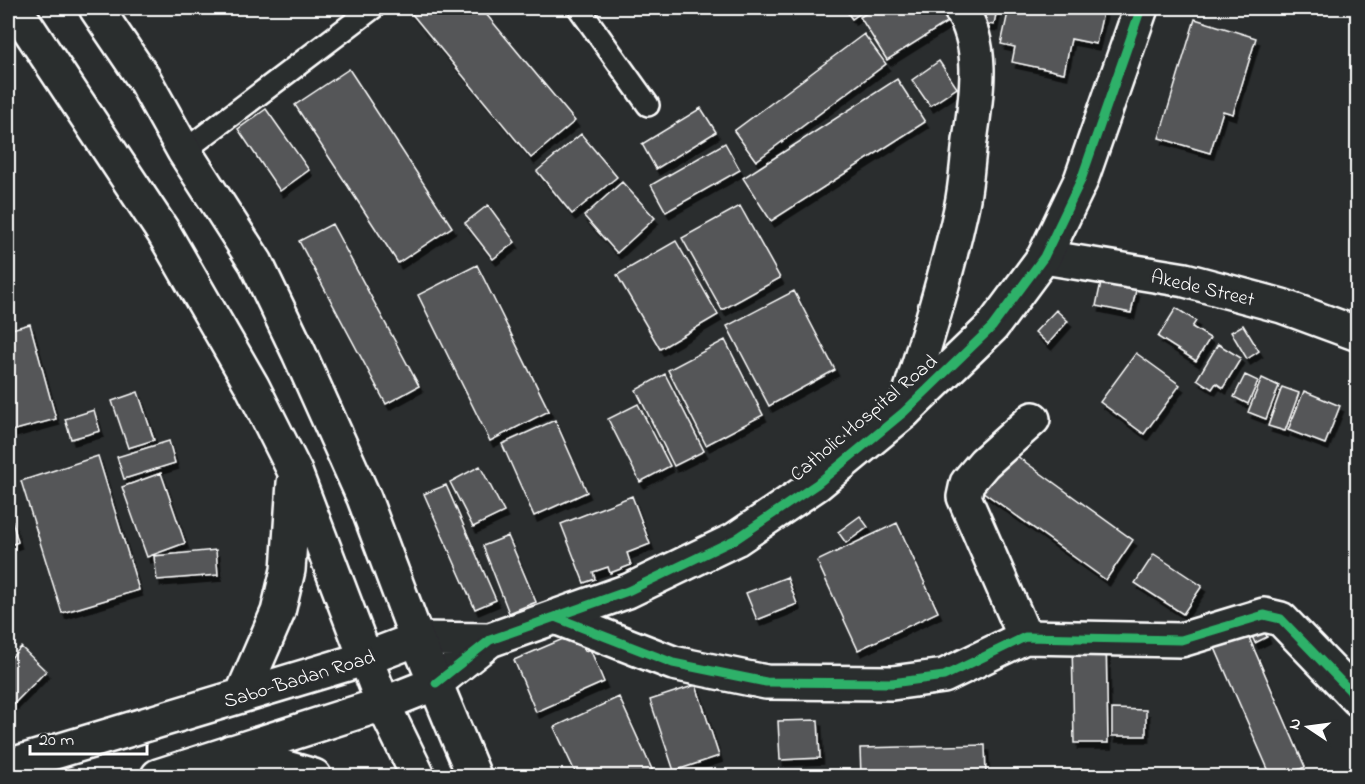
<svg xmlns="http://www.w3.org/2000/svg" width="1365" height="784" font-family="'Indie Flower',sans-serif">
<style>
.building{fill:#555758;stroke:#fff;stroke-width:1.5;filter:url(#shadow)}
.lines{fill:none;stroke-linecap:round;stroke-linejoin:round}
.service-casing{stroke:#fff;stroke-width:26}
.minor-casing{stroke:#fff;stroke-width:38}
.tertiary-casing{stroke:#fff;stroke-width:38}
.trunk-casing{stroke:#fff;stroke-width:38}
.service{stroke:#2a2d2e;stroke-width:21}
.minor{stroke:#2a2d2e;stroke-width:33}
.tertiary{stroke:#2a2d2e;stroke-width:33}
.trunk{stroke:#2a2d2e;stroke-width:33}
.cycleway-casing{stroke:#2a2d2e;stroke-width:13}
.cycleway{stroke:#2db169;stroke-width:9}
.labels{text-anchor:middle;stroke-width:6;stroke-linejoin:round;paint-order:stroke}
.street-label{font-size:20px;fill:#fff;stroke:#2a2d2e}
</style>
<defs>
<filter id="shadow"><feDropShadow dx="3.5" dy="6" stdDeviation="0" flood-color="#0009"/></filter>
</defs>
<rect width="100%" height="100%" fill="#2a2d2e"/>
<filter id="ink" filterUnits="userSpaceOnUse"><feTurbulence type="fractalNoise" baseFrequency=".0167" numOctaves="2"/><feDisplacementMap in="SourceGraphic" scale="12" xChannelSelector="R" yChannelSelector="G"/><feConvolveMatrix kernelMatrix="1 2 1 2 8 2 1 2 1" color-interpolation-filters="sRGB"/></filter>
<g filter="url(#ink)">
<path class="building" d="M 407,8 L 481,8 L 575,121 L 531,158 Z
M 844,8 L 868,8 L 852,19 Z
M 875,8 L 941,8 L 949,21 L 887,60 L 860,17 Z
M 984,8 L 997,8 L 994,25 L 981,23 Z
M 1009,8 L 1104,8 L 1096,44 L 1071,39 L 1064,73 L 1012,62 L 1015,47 L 1001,44 Z
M 1195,19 L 1256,38 L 1233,114 L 1223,111 L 1210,153 L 1159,138 Z
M 864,34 L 886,64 L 756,161 L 734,131 Z
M 939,61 L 957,88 L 930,106 L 912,80 Z
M 349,69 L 452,227 L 398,263 L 295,105 Z
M 897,79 L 925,122 L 771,221 L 743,178 Z
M 701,108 L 716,132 L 656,169 L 642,144 Z
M 266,109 L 309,170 L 280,191 L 238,129 Z
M 581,134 L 617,177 L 572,214 L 537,171 Z
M 725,143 L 740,170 L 666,212 L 651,185 Z
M 622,182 L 655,218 L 617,253 L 584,216 Z
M 488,205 L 515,242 L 493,259 L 465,223 Z
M 740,206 L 780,278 L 722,310 L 682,238 Z
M 332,224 L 419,386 L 386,404 L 299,241 Z
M 676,241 L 718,315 L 660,349 L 617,275 Z
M 477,265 L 549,411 L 490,441 L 418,295 Z
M 1101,282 L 1136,290 L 1131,313 L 1096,306 Z
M 794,291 L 835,370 L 769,406 L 727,326 Z
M 1176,308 L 1196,321 L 1192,327 L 1210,338 L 1196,361 L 1158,337 Z
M 1056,310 L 1068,321 L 1048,344 L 1035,332 Z
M 30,324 L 56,419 L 8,432 L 8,330 Z
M 1243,325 L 1259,351 L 1247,359 L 1231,332 Z
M 725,340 L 763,415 L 706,445 L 668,370 Z
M 1218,344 L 1241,358 L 1223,388 L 1216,383 L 1212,389 L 1197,379 Z
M 1136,353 L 1180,385 L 1144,434 L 1100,402 Z
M 665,374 L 704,451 L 674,466 L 636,390 Z
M 1245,375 L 1258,381 L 1248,404 L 1234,397 Z
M 1262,378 L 1279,386 L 1266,419 L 1248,412 Z
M 1282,387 L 1299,393 L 1285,431 L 1268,426 Z
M 1304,391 L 1340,406 L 1325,444 L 1288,430 Z
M 138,392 L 154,440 L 128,448 L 112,401 Z
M 638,404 L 670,466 L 640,482 L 608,419 Z
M 94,410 L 100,431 L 71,439 L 65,419 Z
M 555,420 L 587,492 L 534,516 L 502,444 Z
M 169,441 L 175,463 L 124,479 L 117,457 Z
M 1010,451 L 1133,540 L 1106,580 L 982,491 Z
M 98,456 L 139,590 L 62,613 L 21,481 Z
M 480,466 L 504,512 L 473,527 L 450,482 Z
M 161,473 L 185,543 L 147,557 L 122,487 Z
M 446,485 L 496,600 L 475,609 L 424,494 Z
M 632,496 L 650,544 L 627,553 L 631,565 L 610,573 L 608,567 L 593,572 L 595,579 L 584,583 L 561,524 Z
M 10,513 L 18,542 L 8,546 L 8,514 Z
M 860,516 L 868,527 L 846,543 L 838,532 Z
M 897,523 L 938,612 L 858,650 L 817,561 Z
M 508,536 L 536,602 L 509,613 L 483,546 Z
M 216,550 L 218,575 L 157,580 L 154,556 Z
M 1154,554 L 1202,586 L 1183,614 L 1135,583 Z
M 787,577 L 797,604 L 757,620 L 746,593 Z
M 1260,621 L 1267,637 L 1255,643 L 1248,627 Z
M 1244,626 L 1305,767 L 1284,776 L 1271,776 L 1212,641 Z
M 577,633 L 585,651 L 590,649 L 604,682 L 536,712 L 514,660 Z
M 1106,641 L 1108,743 L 1074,743 L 1072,642 Z
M 21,647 L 46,671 L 8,710 L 8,661 Z
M 696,685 L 719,756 L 674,771 L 650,700 Z
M 619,697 L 655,776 L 577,776 L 554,727 Z
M 1112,709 L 1146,710 L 1146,736 L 1112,736 Z
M 818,720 L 820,758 L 780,760 L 778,721 Z
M 985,745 L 986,776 L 861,776 L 860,748 Z"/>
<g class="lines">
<defs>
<path id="service" d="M 579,8 L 648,105
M 184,151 L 373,8"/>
<path id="minor" d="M 1044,257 L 1185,280 L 1282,306 L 1358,334
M 904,412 C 925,345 946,278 961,209 C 966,187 967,164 970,141 C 976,98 986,46 960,8
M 555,617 L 673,663 L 766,682 L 892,683 L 944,676 L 1025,637 L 1181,640 L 1264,615 L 1281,619 L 1358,699
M 1025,637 L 964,497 L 967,483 L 984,463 L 1033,419"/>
<path id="tertiary" d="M 417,639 L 490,640
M 436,683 L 490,640 L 628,591 L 736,539 L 817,484 L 904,412 L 992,327 L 1044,257 L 1081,180 L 1141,8"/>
<path id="trunk" d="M 15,8 L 164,233 L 252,386 L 295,472 L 383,704 L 418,776
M 96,8 L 144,79 L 184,151 L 256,263 L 299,353 L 364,498 L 417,639 L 474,776
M 242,695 L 278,612 L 288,570 L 294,483
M 231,752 L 314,776
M 8,766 L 367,658 L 417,639
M 158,776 L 383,704 L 436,683"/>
</defs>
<use href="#service" class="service-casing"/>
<use href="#minor" class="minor-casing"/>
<use href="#tertiary" class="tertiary-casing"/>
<use href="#trunk" class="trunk-casing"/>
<use href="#service" class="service"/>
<use href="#minor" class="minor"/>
<use href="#tertiary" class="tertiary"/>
<use href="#trunk" class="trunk"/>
<defs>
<path id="cycleway" d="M 555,617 L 673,663 L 766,682 L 892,683 L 944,676 L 1025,637 L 1181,640 L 1264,615 L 1281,619 L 1358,699
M 436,683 L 490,640 L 628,591 L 736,539 L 817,484 L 904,412 L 992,327 L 1044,257 L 1081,180 L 1141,8"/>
</defs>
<use href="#cycleway" class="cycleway-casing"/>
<use href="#cycleway" class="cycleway"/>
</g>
</g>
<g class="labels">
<g class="street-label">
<text transform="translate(1203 287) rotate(13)" y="7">Akede Street</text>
<text transform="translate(863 417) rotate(-40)" y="7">Catholic Hospital Road</text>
<text transform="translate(299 678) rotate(-17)" y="7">Sabo-Badan Road</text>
</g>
</g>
<rect width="1365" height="784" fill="none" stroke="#2a2d2e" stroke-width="30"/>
<rect x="15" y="15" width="1335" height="754" fill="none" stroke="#fff" stroke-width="2" filter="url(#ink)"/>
<g transform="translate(1308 727) rotate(283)" stroke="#2a2d2e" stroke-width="4.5" paint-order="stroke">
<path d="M0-4.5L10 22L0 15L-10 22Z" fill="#ffffff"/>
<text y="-9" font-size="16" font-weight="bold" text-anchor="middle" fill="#ffffff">N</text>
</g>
<path d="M30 745v9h117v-9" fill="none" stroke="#ffffff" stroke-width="3"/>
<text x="39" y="745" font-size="18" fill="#ffffff" stroke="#2a2d2e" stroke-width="4.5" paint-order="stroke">20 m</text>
</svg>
